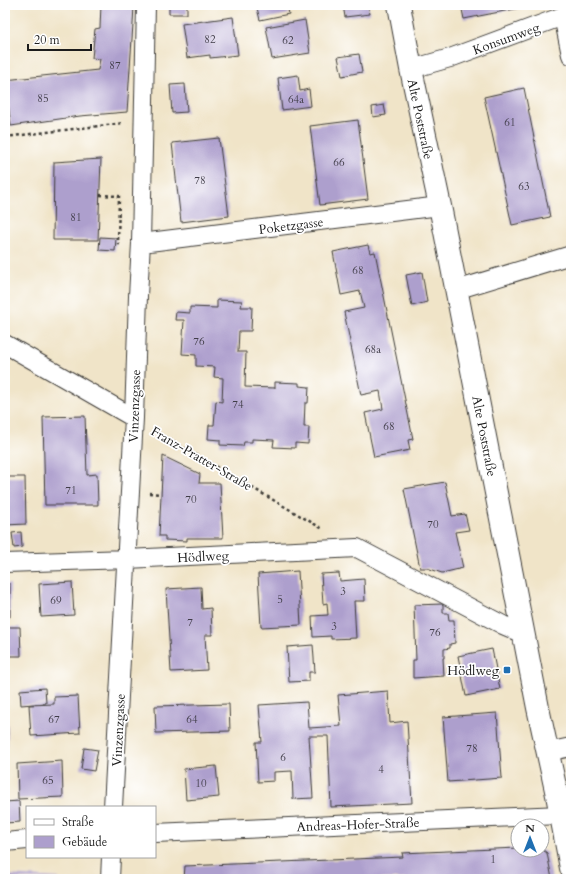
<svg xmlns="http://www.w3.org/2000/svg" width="576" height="884" font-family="Cardo,serif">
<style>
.building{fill:#ad9fcd}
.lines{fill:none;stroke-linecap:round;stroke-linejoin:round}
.minor-casing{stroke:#3c3a36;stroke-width:20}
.secondary-casing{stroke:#3c3a36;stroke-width:24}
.path{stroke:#3c3a36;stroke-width:2.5;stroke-dasharray:3 3;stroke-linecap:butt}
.minor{stroke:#fff;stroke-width:18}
.secondary{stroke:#fff;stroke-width:22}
.poi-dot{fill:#1f6fb2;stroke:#fff;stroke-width:1.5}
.labels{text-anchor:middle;stroke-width:3.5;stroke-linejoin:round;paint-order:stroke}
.number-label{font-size:11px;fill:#403d48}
.street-label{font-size:13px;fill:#1c1c1c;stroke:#fff}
.poi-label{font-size:13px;fill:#1c1c1c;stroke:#fff;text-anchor:end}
</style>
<rect width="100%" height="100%" fill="#fff"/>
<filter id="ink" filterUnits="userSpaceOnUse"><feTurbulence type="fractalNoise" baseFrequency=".025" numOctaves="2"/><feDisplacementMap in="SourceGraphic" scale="8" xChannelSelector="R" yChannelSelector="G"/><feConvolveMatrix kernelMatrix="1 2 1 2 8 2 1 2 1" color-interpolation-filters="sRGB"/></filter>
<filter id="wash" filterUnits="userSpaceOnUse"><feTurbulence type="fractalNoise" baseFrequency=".012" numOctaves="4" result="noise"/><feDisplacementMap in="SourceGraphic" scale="16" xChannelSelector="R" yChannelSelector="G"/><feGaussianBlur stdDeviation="0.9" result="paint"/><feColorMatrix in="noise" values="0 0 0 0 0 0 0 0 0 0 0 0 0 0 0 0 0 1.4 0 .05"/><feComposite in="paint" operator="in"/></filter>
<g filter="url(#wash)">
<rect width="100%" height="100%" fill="#f0e4c8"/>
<g id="blocks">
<path class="building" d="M 101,5 L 134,5 L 133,24 L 127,112 L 80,116 L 11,126 L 5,80 L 98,70 L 100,59 L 92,58 L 95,29 L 100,28 Z
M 169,5 L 187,5 L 187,14 L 169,14 Z
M 275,5 L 287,5 L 289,14 L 260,20 L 257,8 Z
M 343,5 L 368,5 L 370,14 L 345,17 Z
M 461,5 L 530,5 L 530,6 L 464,19 Z
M 233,17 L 238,55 L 210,58 L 210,55 L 187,58 L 182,24 Z
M 305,20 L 310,53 L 272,59 L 266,27 Z
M 359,54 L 362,72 L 342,76 L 338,57 Z
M 298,75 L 300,91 L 309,89 L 311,106 L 282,110 L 278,78 Z
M 185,84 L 187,112 L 172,113 L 170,85 Z
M 524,88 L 550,217 L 512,225 L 484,97 Z
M 384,105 L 386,115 L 373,117 L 372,107 Z
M 358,120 L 368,199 L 320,205 L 310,126 Z
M 219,138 L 229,216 L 181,222 L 172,143 Z
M 101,159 L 98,240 L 53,240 L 54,162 Z
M 100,237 L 116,238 L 115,251 L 99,250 Z
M 368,245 L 370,253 L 375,252 L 413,439 L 408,440 L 410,450 L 374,457 L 365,413 L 383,409 L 380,391 L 361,395 L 344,312 L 364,308 L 360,291 L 341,295 L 333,252 Z
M 422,272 L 427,302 L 412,306 L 406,275 Z
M 217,300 L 242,301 L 241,307 L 252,307 L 251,331 L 239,331 L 238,352 L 246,352 L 245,387 L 275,388 L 275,382 L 299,383 L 299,386 L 309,387 L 308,403 L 305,403 L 304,427 L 309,427 L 308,444 L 295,443 L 295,448 L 273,447 L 274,440 L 252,439 L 252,442 L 244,442 L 243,446 L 220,445 L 220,440 L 208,439 L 209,425 L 214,425 L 216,401 L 222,402 L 223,378 L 214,377 L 215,367 L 196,366 L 196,355 L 182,354 L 184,320 L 175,320 L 176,312 L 190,313 L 190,307 L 217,308 Z
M 85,416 L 87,475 L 97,474 L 98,505 L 45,505 L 43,417 Z
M 163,456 L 200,474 L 199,483 L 220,483 L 223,538 L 187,538 L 187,541 L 165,540 L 165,536 L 159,536 Z
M 5,477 L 25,477 L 26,524 L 5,525 Z
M 445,482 L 452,516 L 465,514 L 469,530 L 455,532 L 463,568 L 442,573 L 427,568 L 420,568 L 404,489 Z
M 21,532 L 22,547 L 14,548 L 12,533 Z
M 298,571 L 301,625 L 261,627 L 258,574 Z
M 339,573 L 340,581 L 364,579 L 365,601 L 354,601 L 356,638 L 331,639 L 331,636 L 313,637 L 312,616 L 328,615 L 327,603 L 323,604 L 321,574 Z
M 72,582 L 74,615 L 41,617 L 39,584 Z
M 5,584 L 10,584 L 10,617 L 5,617 Z
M 201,587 L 202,609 L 211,608 L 212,635 L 205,635 L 207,670 L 171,672 L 166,589 Z
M 443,604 L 443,613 L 448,613 L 449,620 L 454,620 L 455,643 L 450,644 L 450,648 L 444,649 L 444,658 L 443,658 L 444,676 L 413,678 L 413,660 L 416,660 L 414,605 Z
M 7,627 L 20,627 L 21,656 L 8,656 Z
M 313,645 L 315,672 L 309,672 L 309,681 L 289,682 L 287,647 Z
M 492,649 L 500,689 L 466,696 L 458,656 Z
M 45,688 L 46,703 L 21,705 L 20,690 Z
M 388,691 L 390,723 L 407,721 L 412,803 L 331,807 L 328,736 L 309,736 L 313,798 L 293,799 L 292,771 L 274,772 L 274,781 L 258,782 L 256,742 L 262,742 L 259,705 L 307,702 L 309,728 L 341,726 L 338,695 Z
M 78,696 L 80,733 L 31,736 L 29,705 L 54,704 L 54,697 Z
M 229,704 L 230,731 L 156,733 L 155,706 Z
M 5,706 L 7,706 L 8,745 L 5,745 Z
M 497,713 L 502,778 L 448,782 L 443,717 Z
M 84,748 L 98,750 L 94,771 L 81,769 Z
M 62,761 L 63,797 L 18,799 L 17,764 Z
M 216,766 L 219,797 L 186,800 L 184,769 Z
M 19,801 L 20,822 L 5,823 L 5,802 Z
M 518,848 L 518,850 L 543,850 L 547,853 L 552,879 L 184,879 L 185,866 L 403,857 L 402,853 Z
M 5,875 L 59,878 L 59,879 L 5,879 Z"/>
</g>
</g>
<g filter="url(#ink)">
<use href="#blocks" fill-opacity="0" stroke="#3c3a36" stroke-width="1"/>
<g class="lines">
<defs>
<path id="minor" d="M 411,69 L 450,58 L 563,16 L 571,55
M 141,243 L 440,206
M 456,290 L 571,255
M 5,344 L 134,418
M 5,563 L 127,559 L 357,548 L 503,625 L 524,634
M 547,752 L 571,747
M 113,807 L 134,418 L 138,296 L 141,243 L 146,5
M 155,833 L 561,815
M 5,842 L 27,840
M 110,879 L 111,857"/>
<path id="secondary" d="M 399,5 L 411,69 L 440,206 L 538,708 L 557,795 L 571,868"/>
</defs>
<use href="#minor" class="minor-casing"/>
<use href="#secondary" class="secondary-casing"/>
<path class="path" d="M 5,137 L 124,123
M 100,195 L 119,196 L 118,244 L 121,244
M 153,430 L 323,529
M 149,493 L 161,494"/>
<use href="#minor" class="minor"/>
<use href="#secondary" class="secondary"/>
</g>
</g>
<rect class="poi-dot" x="503" y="666" width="8" height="8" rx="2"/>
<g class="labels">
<g class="number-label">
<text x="210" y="43">82</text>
<text x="288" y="44">62</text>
<text x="115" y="69">87</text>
<text x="43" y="102">85</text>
<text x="296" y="103">64a</text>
<text x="510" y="126">61</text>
<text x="339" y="166">66</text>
<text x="200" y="184">78</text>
<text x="524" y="190">63</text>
<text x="76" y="221">81</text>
<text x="358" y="274">68</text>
<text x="199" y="345">76</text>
<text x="373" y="353">68a</text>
<text x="238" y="408">74</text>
<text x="389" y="430">68</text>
<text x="71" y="494">71</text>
<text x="191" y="503">70</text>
<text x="433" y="528">70</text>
<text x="343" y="595">3</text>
<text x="280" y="603">5</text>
<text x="56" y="604">69</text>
<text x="190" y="626">7</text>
<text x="334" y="630">3</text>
<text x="435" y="636">76</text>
<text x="54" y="723">67</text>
<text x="192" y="723">64</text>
<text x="472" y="752">78</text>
<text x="283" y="761">6</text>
<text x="381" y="773">4</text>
<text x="48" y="784">65</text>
<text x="201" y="787">10</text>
<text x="493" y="863">1</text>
</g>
<g class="street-label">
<text transform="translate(506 38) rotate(-20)" y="5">Konsumweg</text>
<text transform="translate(421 119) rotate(78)" y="5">Alte Poststraße</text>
<text transform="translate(291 225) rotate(-7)" y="5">Poketzgasse</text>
<text transform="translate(134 406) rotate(-88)" y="5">Vinzenzgasse</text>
<text transform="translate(485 436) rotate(79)" y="5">Alte Poststraße</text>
<text transform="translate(202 458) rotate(30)" y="5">Franz-Pratter-Straße</text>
<text transform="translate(203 556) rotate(-3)" y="5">Hödlweg</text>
<text transform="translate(118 730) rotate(-87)" y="5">Vinzenzgasse</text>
<text transform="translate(358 824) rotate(-2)" y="5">Andreas-Hofer-Straße</text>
</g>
<g class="poi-label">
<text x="499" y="675">Hödlweg</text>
</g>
</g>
<rect width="576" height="884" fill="none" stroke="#fff" stroke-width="20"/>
<rect x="26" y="806" width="130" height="52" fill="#ffffff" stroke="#a4a4a4"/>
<rect x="34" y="819" width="20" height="6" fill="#ffffff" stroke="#a4a4a4"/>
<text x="62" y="826" font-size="12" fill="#1c1c1c">Straße</text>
<rect x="34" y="836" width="20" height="12" fill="#ad9fcd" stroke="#a4a4a4"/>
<text x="62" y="846" font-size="12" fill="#1c1c1c">Gebäude</text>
<g transform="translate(530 838)"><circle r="19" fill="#ffffff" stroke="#a4a4a4"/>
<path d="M0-3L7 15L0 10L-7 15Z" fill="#1f6fb2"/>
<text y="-6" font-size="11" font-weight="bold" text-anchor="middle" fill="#1c1c1c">N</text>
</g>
<path d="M28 44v6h63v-6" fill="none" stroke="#1c1c1c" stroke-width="2"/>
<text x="34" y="44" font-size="12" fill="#1c1c1c" stroke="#ffffff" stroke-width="3" paint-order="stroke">20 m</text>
</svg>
